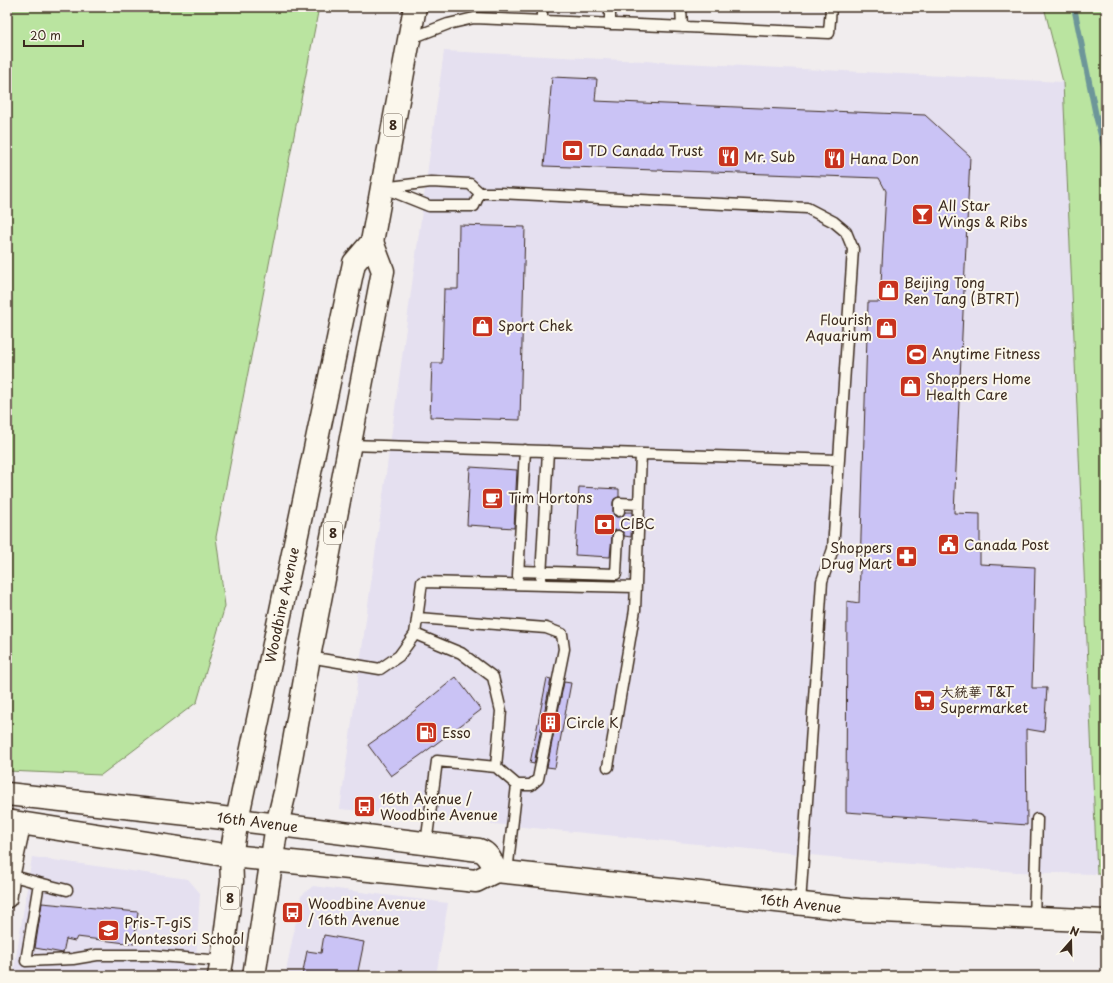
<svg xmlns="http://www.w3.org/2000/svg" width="1113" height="983" font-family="'Playpen Sans','LXGW WenKai TC',sans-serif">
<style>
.built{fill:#e5e0f0}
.green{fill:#bae4a0;stroke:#7a875f}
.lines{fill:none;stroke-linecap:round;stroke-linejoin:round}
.stream{stroke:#6d9699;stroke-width:6}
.building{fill:#cac3f5;stroke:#3b2a1e}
.service-casing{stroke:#3b2a1e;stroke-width:13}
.minor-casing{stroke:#3b2a1e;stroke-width:22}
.secondary-casing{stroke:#3b2a1e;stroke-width:25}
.primary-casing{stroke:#3b2a1e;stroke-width:25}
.service{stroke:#fbf7ec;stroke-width:10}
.minor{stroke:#fbf7ec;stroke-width:19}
.secondary{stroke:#fbf7ec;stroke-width:22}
.primary{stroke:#fbf7ec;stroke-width:22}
.labels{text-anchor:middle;stroke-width:4;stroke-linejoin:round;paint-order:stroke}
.shield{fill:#fbf7ec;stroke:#75685c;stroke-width:1}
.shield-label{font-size:13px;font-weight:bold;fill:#3b2a1e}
.poi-label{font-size:14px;fill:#3b2a1e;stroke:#fbf7ec;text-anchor:start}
.street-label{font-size:14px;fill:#3b2a1e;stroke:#fbf7ec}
</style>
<rect width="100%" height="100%" fill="#f1edee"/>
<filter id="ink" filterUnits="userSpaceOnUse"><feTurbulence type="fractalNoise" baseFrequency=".025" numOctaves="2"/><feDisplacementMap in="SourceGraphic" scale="8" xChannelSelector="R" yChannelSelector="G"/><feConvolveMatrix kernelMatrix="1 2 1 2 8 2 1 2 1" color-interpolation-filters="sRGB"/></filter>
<g filter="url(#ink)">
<path class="built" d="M 444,51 L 1063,82 L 1097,874 L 1017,872 L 872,861 L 340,809 Z
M 32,857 L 188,879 L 200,893 L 195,976 L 86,976 L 14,970 Z
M 313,886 L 448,903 L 436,976 L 285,976 L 301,896 Z"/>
<path class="green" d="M 7,7 L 319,7 L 216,537 L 225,606 L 197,702 L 101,775 L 7,771 Z
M 1044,7 L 1106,7 L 1106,875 L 1097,874 L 1063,82 Z"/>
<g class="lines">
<path class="stream" d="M 1074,7 L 1096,116 L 1106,154"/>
</g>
<path class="building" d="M 552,77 L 597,79 L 595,101 L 925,115 L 970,156 L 954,513 L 980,514 L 980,564 L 1035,567 L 1032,688 L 1047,688 L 1044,732 L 1026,729 L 1027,825 L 846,812 L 847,601 L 859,603 L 868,302 L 880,302 L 886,191 L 879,178 L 544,166 Z
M 459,225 L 525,227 L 520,420 L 430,417 L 432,363 L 442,363 L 444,289 L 458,289 Z
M 470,467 L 517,470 L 514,528 L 467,525 Z
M 579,487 L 619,489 L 619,497 L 614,499 L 613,503 L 613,514 L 616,517 L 619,517 L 623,516 L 625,512 L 632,512 L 631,537 L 624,536 L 624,533 L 619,530 L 615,530 L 613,532 L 612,536 L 610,557 L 575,555 Z
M 456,677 L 481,710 L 421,755 L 391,776 L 368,745 L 398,724 Z
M 547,678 L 551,679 L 534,764 L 530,763 Z
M 564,682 L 571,683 L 555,768 L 547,767 Z
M 42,903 L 138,912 L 134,944 L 77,937 L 75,941 L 66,939 L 63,953 L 35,948 Z
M 324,935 L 364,942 L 357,976 L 302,976 L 307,951 L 321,953 Z"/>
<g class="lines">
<defs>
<path id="service" d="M 542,7 L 542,21
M 681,7 L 682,27
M 610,24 L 610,7
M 409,39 L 448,24 L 474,18 L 829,33 L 831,7
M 382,188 L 431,182 L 470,184 L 480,193 L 498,193 L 807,208 L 834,222 L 846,232 L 853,249 L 833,549 L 822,581 L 800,904
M 384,188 L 429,206 L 474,206 L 480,193
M 349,445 L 839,460
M 619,511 L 619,503 L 639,504
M 519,571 L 616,574 L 618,536
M 518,576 L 525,450
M 541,577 L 548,451
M 418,618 L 546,628 L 562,634 L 564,649 L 538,779 L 531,785 L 517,785
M 415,634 L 422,582 L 636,587
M 309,657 L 380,669 L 399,656 L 415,634 L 461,653 L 493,677 L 501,711 L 496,767
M 608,767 L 635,610 L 641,454
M 426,844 L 437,761 L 496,767 L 517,785 L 507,872
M 10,875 L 39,883 L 26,961 L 73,959 L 97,955 L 148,955 L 222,961
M 39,883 L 67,890
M 1034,919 L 1037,819"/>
<path id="minor" d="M 7,898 L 10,875 L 21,824"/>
<g id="secondary">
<path id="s1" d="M 7,794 L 215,817 L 479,850 C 489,853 492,863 496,871"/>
<path id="s2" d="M 7,821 L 231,856 L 272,860 L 476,881 L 496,871 L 859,910 L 1106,921"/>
</g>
<g id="primary">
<path id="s3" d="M 219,976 L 222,961 L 232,881 L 231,856 L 237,820 L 354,263 L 372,242 L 415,7"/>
<path d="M 254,976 L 277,825 L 285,792 L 309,657 L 383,271 L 372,242"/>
</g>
</defs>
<use href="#service" class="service-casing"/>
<use href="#minor" class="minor-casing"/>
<use href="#secondary" class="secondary-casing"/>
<use href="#primary" class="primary-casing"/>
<use href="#service" class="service"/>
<use href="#minor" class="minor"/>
<use href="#secondary" class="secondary"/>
<use href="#primary" class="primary"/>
</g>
</g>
<defs>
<symbol id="bank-square" viewBox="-11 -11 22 22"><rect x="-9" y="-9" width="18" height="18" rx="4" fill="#c8321e" stroke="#fbf7ec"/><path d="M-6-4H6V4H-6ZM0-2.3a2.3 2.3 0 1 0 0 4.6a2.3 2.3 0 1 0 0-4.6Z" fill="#fff"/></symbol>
<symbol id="restaurant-square" viewBox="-11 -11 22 22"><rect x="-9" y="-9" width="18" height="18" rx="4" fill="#c8321e" stroke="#fbf7ec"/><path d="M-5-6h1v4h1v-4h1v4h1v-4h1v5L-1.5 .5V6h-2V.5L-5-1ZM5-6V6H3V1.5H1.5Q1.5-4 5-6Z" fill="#fff"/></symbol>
<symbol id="bar-square" viewBox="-11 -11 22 22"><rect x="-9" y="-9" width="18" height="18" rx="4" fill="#c8321e" stroke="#fbf7ec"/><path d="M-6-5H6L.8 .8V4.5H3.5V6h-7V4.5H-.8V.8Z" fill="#fff"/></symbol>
<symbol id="shop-square" viewBox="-11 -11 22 22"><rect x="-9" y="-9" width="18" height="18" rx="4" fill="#c8321e" stroke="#fbf7ec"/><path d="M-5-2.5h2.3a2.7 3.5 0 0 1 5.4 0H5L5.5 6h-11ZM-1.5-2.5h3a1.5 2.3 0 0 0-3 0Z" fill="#fff"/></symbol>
<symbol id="stadium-square" viewBox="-11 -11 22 22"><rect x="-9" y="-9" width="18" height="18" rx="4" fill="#c8321e" stroke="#fbf7ec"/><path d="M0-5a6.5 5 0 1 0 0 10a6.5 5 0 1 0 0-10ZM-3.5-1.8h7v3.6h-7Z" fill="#fff"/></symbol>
<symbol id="cafe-square" viewBox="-11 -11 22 22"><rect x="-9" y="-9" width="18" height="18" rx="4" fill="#c8321e" stroke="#fbf7ec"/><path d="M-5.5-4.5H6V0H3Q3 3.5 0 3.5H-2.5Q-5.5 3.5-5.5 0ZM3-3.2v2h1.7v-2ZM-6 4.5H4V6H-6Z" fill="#fff"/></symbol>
<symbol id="civic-square" viewBox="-11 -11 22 22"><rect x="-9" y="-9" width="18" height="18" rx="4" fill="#c8321e" stroke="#fbf7ec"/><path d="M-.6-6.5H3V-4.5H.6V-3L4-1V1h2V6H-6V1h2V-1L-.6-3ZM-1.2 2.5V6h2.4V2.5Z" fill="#fff"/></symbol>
<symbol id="pharmacy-square" viewBox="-11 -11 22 22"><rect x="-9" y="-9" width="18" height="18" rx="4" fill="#c8321e" stroke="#fbf7ec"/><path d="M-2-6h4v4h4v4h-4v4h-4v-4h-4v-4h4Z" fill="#fff"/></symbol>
<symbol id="supermarket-square" viewBox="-11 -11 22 22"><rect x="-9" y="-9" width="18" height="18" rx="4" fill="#c8321e" stroke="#fbf7ec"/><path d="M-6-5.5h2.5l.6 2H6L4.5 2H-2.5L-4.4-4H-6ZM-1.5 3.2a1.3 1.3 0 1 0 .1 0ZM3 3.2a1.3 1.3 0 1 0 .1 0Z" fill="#fff"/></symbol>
<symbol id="building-square" viewBox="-11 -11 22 22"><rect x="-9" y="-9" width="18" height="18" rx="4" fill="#c8321e" stroke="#fbf7ec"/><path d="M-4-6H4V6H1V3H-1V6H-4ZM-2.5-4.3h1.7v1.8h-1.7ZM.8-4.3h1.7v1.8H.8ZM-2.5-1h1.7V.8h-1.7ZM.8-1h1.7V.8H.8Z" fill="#fff"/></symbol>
<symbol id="fuel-square" viewBox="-11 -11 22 22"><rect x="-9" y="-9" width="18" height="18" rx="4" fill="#c8321e" stroke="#fbf7ec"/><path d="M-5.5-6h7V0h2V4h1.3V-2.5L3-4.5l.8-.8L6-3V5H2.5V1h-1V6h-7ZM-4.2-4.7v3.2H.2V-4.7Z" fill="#fff"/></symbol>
<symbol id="bus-square" viewBox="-11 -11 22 22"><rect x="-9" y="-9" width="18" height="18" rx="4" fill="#c8321e" stroke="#fbf7ec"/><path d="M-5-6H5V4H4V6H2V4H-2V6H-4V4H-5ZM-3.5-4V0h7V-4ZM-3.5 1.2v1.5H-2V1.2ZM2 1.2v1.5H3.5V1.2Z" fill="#fff"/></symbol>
<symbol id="school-square" viewBox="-11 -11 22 22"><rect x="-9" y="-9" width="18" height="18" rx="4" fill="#c8321e" stroke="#fbf7ec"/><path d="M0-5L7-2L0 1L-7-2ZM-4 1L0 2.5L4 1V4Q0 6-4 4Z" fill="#fff"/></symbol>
</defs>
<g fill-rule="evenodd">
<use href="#bank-square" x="560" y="138" width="25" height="25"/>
<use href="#restaurant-square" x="716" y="144" width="25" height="25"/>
<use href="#restaurant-square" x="822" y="146" width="25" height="25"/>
<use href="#bar-square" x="910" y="202" width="25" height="25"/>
<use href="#shop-square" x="876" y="278" width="25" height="25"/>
<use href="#shop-square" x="470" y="314" width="25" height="25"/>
<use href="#shop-square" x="874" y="316" width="25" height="25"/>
<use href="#stadium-square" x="904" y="342" width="25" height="25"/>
<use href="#shop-square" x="898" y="374" width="25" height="25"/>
<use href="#cafe-square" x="480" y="486" width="25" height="25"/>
<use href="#bank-square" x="592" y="512" width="25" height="25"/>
<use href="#civic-square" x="936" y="532" width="25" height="25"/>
<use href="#pharmacy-square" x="894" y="544" width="25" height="25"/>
<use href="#supermarket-square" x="912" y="688" width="25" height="25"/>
<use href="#building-square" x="538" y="710" width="25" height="25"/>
<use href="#fuel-square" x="414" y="720" width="25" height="25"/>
<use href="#bus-square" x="352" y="794" width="25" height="25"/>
<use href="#bus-square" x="280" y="900" width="25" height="25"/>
<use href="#school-square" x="96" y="918" width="25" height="25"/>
</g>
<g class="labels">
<g class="shield">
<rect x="384" y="114" width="18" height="22" rx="3"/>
<rect x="324" y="522" width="18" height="22" rx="3"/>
<rect x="221" y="887" width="18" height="22" rx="3"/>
</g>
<g class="shield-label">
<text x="393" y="130">8</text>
<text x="333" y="538">8</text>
<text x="230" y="903">8</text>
</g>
<g class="poi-label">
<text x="588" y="156">TD Canada Trust</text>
<text x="744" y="162">Mr. Sub</text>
<text x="850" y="164">Hana Don</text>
<text x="938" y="211">All Star<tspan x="938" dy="16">Wings &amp; Ribs</tspan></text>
<text x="904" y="288">Beijing Tong<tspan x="904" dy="16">Ren Tang (BTRT)</tspan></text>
<text x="872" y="325" text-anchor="end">Flourish<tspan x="872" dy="16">Aquarium</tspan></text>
<text x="498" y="331">Sport Chek</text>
<text x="932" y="359">Anytime Fitness</text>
<text x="926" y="384">Shoppers Home<tspan x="926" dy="16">Health Care</tspan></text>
<text x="508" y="503">Tim Hortons</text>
<text x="620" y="529">CIBC</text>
<text x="964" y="550">Canada Post</text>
<text x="892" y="553" text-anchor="end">Shoppers<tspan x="892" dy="16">Drug Mart</tspan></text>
<text x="940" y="697">大統華 T&amp;T<tspan x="940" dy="16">Supermarket</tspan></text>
<text x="566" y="728">Circle K</text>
<text x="442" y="738">Esso</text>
<text x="380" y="804">16th Avenue /<tspan x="380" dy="16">Woodbine Avenue</tspan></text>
<text x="308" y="909">Woodbine Avenue<tspan x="308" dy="16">/ 16th Avenue</tspan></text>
<text x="124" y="928">Pris-T-giS<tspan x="124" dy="16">Montessori School</tspan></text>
</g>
<g class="street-label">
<text dy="5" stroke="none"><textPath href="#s3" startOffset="377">Woodbine Avenue</textPath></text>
<text dy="5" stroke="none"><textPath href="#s1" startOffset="252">16th Avenue</textPath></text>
<text dy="5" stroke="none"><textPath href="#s2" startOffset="802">16th Avenue</textPath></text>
</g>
</g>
<rect width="1113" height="983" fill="none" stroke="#fbf7ec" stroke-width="24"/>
<rect x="12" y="12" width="1089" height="959" fill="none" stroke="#3b2a1e" stroke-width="1.5" filter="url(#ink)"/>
<g transform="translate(1071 941) rotate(20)" stroke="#fbf7ec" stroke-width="3" paint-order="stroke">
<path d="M0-3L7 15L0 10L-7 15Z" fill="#3b2a1e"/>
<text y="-6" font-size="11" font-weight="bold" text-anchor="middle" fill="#3b2a1e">N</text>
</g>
<path d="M24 40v6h59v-6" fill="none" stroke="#3b2a1e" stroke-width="2"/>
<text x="30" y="40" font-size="12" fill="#3b2a1e" stroke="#fbf7ec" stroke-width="3" paint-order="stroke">20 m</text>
</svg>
